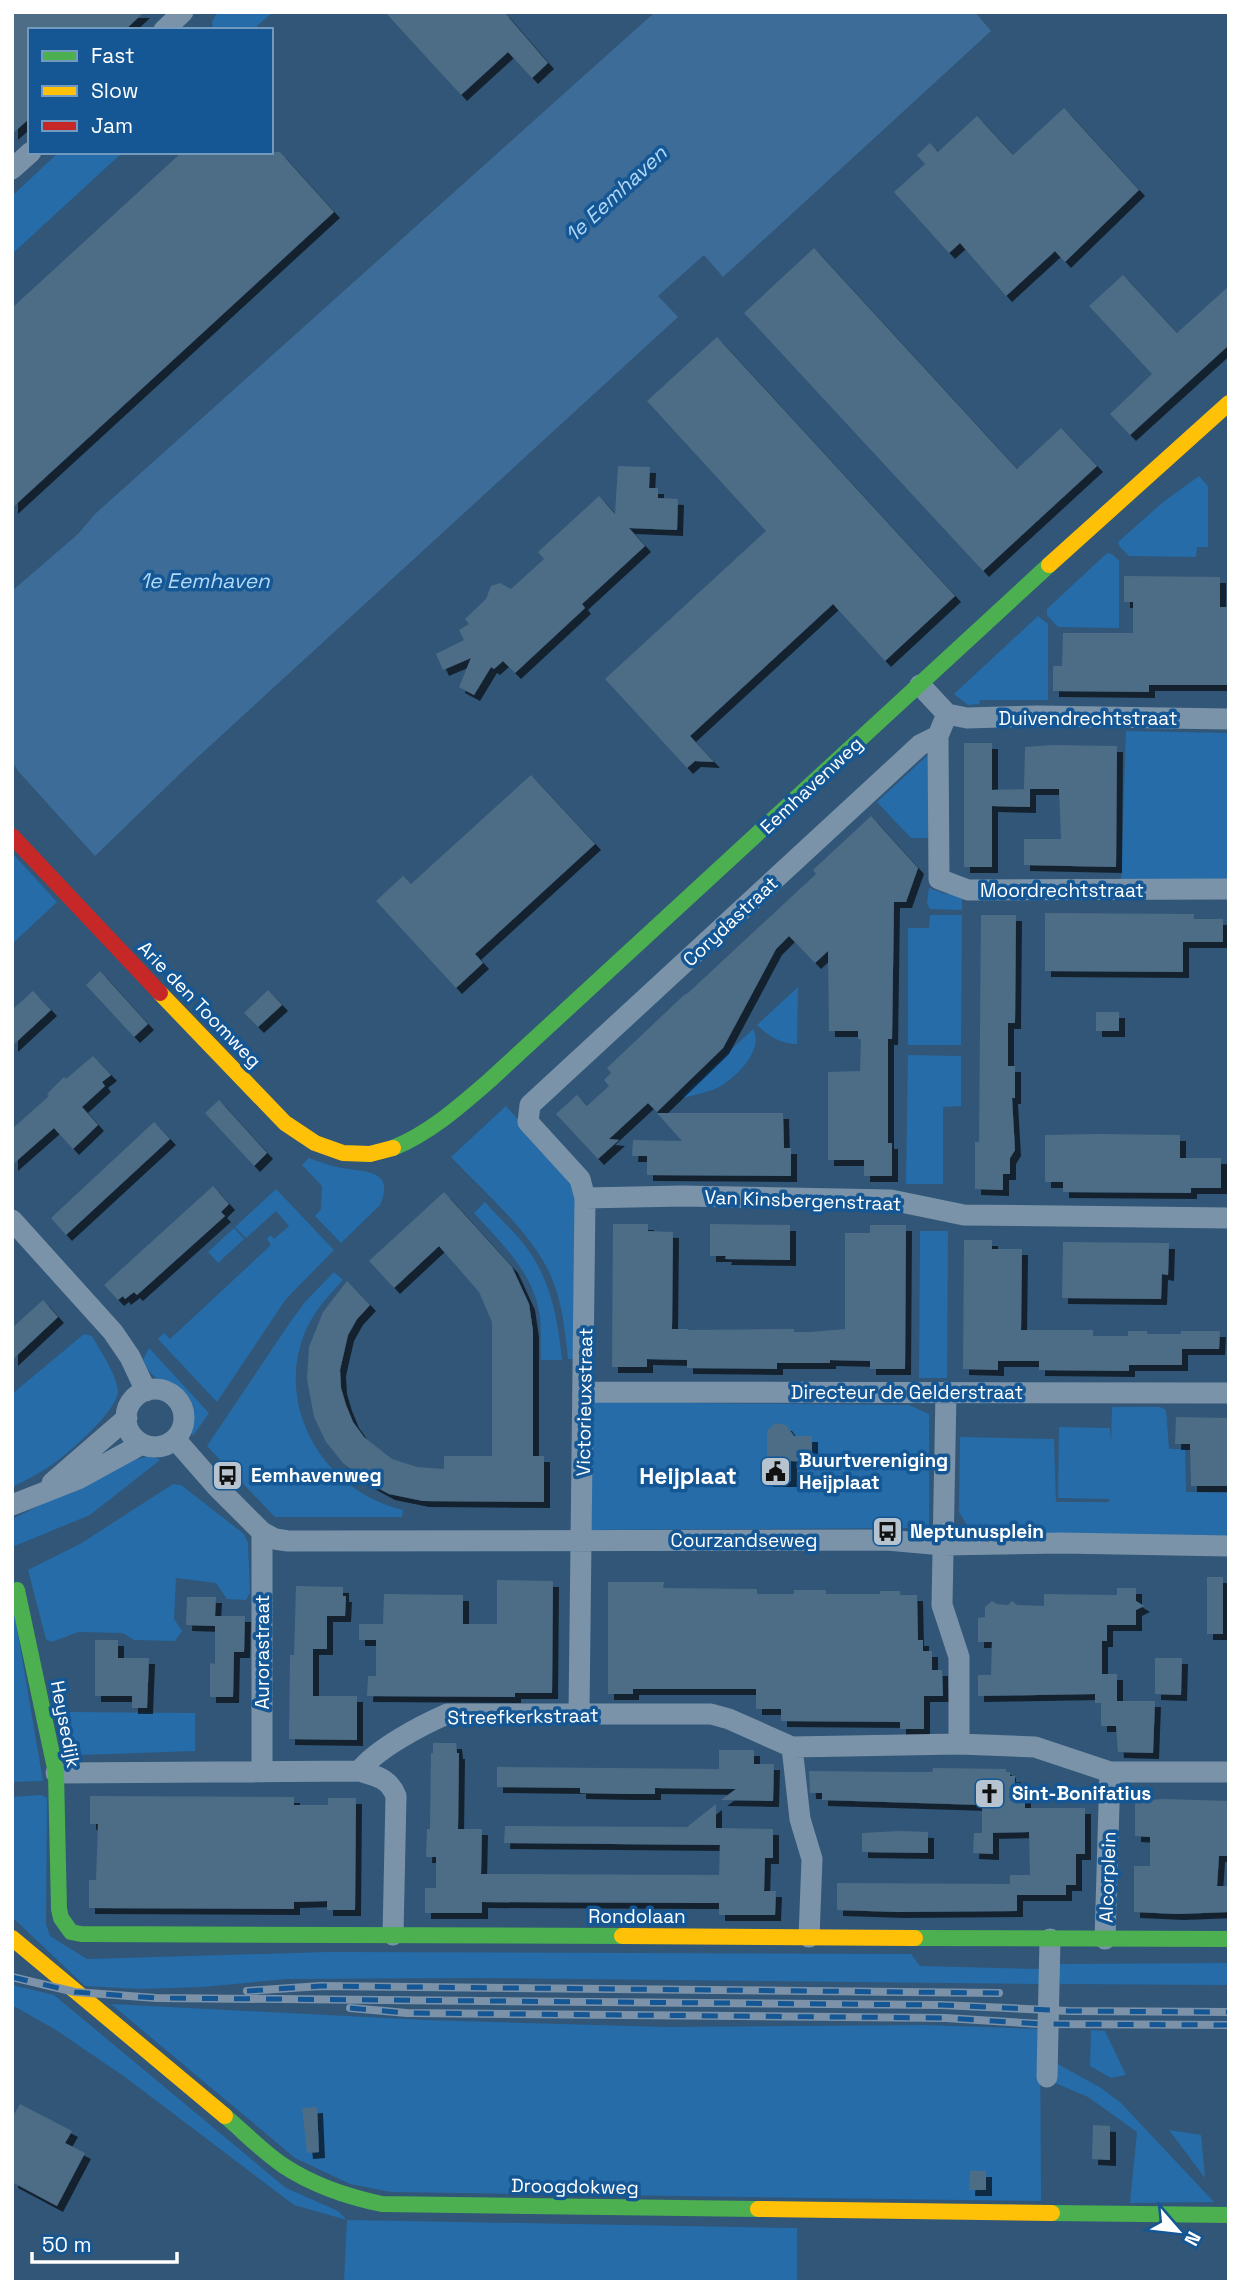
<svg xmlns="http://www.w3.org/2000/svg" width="1241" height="2294" font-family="'Space Grotesk',sans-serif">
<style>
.green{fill:#256ca9}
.water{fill:#3c6c97}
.building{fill:#4e6c86;filter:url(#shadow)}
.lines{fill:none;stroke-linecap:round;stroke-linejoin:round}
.street{stroke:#7a93a9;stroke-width:21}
.fast{stroke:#4caf50;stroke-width:16}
.slow{stroke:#ffc107;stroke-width:16}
.jam{stroke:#c62828;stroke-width:16}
.rail-casing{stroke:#7b92a9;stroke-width:8}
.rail{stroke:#145794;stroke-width:5;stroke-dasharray:16;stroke-linecap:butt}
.labels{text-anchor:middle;stroke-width:7;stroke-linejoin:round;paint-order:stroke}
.street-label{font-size:19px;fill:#fff;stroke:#145794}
.poi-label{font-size:19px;font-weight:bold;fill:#fff;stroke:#145794;text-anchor:start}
.water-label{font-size:21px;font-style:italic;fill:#b0d8f9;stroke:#145794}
.quarter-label{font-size:23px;font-weight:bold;fill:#fff;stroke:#145794}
</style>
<defs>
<filter id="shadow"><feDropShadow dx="6" dy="6" stdDeviation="0" flood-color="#0009"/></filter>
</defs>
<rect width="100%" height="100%" fill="#315677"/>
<path class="green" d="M 217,12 L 273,12 L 257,26 L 259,30 L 213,30 L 212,22 Z
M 59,152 L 123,152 L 12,254 L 12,196 Z
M 1199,476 L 1208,486 L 1208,547 L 1197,547 L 1196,557 L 1129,556 L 1120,547 L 1118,542 L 1162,503 Z
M 1107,553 L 1112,554 L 1119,561 L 1119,628 L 1058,627 L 1047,615 L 1047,609 Z
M 1038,616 L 1048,624 L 1048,700 L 980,700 L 979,704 L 968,705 L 954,694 Z
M 1126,731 L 1229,733 L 1229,881 L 1121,881 Z
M 930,753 L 928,838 L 911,838 L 877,802 Z
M 12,853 L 57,902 L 12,944 Z
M 929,888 L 946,894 L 962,895 L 962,910 L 930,909 L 927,903 Z
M 930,915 L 962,915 L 961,1045 L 908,1045 L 908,928 L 929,928 Z
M 798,987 L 797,1044 C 781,1044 768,1036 757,1025 Z
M 753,1029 C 765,1050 735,1079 717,1088 C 707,1093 695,1094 684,1098 L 683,1095 Z
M 908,1055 L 961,1056 L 961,1106 L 943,1107 L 943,1184 L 906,1184 Z
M 506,1106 L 575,1182 L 576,1359 L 568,1359 C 565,1330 562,1300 550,1274 C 531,1232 483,1191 451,1157 Z
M 309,1158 C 320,1162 330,1166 342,1168 C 364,1172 396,1169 380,1205 L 341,1243 L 315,1216 L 321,1209 L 322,1186 L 302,1165 Z
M 276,1189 L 334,1250 L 286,1299 L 217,1402 L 158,1339 L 164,1333 L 170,1339 L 271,1245 L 267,1239 L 270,1235 L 274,1239 L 289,1226 L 276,1211 L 246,1238 L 235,1227 Z
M 485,1202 C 498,1217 514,1231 526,1247 C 551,1280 558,1320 562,1360 L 541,1360 C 540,1345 542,1327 539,1311 C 531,1270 501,1243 474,1213 Z
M 234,1228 L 244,1239 L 218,1263 L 208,1252 Z
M 920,1231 L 948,1231 L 947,1378 L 919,1378 Z
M 334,1272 L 343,1280 C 328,1296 314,1311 305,1332 C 274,1408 325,1492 403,1510 L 402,1517 L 275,1517 L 207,1446 L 291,1321 L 305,1302 Z
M 84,1334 L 92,1336 C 101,1352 115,1372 118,1390 C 120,1409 66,1456 50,1466 C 38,1474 25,1481 12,1487 L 12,1394 Z
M 149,1348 L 209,1413 L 193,1436 C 189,1423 195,1410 187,1398 C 172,1376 155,1389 143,1360 Z
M 592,1402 L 909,1405 L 929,1414 L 929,1528 L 590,1530 Z
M 1112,1407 L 1160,1407 L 1166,1410 L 1169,1449 L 1185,1449 L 1186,1492 L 1229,1493 L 1229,1538 L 974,1536 L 959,1512 L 960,1437 L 1054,1439 L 1056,1502 L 1109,1502 L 1109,1499 L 1058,1498 L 1059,1427 L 1110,1428 L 1111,1443 Z
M 145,1457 L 154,1457 L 160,1460 L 90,1515 L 12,1547 L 12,1519 L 130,1461 Z
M 173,1484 L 181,1485 L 244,1534 L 248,1543 L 250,1593 L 246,1600 L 227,1599 L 216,1583 L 176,1578 L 174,1619 L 182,1631 L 175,1641 L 134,1640 L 123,1633 L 79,1632 L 51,1642 L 46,1639 L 28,1570 L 80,1544 Z
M 12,1599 L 43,1781 L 12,1782 Z
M 69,1712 L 195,1713 L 195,1751 L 80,1755 L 74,1751 Z
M 42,1795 L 47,1798 L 46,1924 L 50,1936 L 87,1959 L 328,1952 L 911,1954 L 920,1966 L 1039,1969 L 1040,1984 L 480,1978 L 287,1979 L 202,1987 L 141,1989 L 85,1986 L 12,1917 L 12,1797 Z
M 1229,1963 L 1229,1985 L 1060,1984 L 1058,1964 Z
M 12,1985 L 54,1995 L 286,2188 L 338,2211 L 347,2220 L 797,2228 L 797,2282 L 344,2282 L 347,2220 L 294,2205 L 125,2077 L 56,2030 L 12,2005 Z
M 111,2004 L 425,2020 L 667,2027 L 924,2025 L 1040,2029 L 1041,2201 L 391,2192 L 350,2184 L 295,2158 Z
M 1091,2030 L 1105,2031 L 1126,2075 L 1111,2078 L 1090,2066 Z
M 1056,2063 L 1101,2088 L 1121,2103 L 1214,2202 L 1130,2203 L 1137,2132 L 1088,2097 L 1055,2083 Z
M 1169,2130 L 1201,2135 L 1205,2178 Z"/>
<path class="water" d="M 655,12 L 975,12 L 991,31 L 723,277 L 704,255 L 658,296 L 678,317 L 187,767 L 95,856 L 18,771 L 12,761 L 12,591 L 78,534 L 95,514 Z"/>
<path class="building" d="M 12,12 L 144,12 L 125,30 L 30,30 L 30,118 L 12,134 Z
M 385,12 L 504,12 L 548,63 L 532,78 L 508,52 L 461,95 Z
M 1064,108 L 1139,190 L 1065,262 L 1055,251 L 1006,296 L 960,243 L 949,253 L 894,192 L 925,164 L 917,155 L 930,143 L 938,152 L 977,116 L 1013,155 Z
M 182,152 L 280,152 L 334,212 L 12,508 L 12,308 Z
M 814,248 L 1017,469 L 1061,428 L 1097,466 L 983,571 L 744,313 Z
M 1123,275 L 1177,333 L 1229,286 L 1229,345 L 1130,435 L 1110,414 L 1152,374 L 1089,306 Z
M 717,337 L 955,596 L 885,661 L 833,604 L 690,736 L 714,762 L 695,761 L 687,768 L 605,679 L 766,531 L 647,401 Z
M 618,466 L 650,467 L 649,488 L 658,488 L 658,498 L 678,499 L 677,530 L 629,528 L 645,546 L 582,604 L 585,608 L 515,673 L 503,661 L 494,669 L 491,667 L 474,695 L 459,687 L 471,658 L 443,670 L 436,654 L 464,640 L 459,630 L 469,624 L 465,619 L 486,599 L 491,586 L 500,583 L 511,589 L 544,559 L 538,552 L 599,496 L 615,514 Z
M 1124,576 L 1220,577 L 1220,607 L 1229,607 L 1229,685 L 1149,685 L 1149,692 L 1053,691 L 1053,666 L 1062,666 L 1063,633 L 1133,633 L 1133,602 L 1124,602 Z
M 964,743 L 992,743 L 992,790 L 1030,789 L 1030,807 L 992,806 L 992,867 L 964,867 Z
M 1052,745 L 1117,746 L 1116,867 L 1024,865 L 1024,839 L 1061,839 L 1059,789 L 1024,789 L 1025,747 Z
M 531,775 L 595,844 L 475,954 L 483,963 L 456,988 L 376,901 L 403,876 L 411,884 Z
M 871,816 L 918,868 L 906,902 L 894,902 L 892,1039 L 888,1039 L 888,1143 L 892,1143 L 892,1176 L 864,1176 L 864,1160 L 828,1160 L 828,1072 L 860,1071 L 861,1039 L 858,1039 L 858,1031 L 829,1031 L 828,951 L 815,963 L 789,936 L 776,949 L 723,1048 L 657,1112 L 648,1103 L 609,1139 L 619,1140 L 598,1159 L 556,1114 L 577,1095 L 587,1106 L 609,1086 L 604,1080 L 611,1073 L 607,1068 L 684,995 L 688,993 L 816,874 L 813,870 Z
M 1045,913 L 1194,914 L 1194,919 L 1223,919 L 1223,942 L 1183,942 L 1183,972 L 1045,971 Z
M 981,915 L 1016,915 L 1015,1023 L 1008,1023 L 1008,1066 L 1015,1066 L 1015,1098 L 1012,1098 L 1015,1150 L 1010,1158 L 1010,1174 L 1003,1174 L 1003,1190 L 975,1189 L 975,1142 L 979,1142 Z
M 100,971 L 148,1024 L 134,1037 L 86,985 Z
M 268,990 L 282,1005 L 258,1027 L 244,1013 Z
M 33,991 L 51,1010 L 12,1046 L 12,1010 Z
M 1096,1012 L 1119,1012 L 1119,1031 L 1096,1031 Z
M 93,1056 L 111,1075 L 102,1082 L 105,1086 L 82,1107 L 98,1125 L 73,1149 L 54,1128 L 12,1165 L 12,1129 L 49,1096 L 47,1094 L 64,1077 L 66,1079 Z
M 219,1100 L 267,1153 L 254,1166 L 205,1113 Z
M 657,1113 L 783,1113 L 784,1148 L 791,1148 L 791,1176 L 647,1175 L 647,1156 L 632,1156 L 633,1140 L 682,1141 Z
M 154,1122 L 170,1139 L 66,1235 L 51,1218 Z
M 1098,1134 L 1180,1135 L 1180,1158 L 1221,1158 L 1221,1188 L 1191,1188 L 1191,1193 L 1063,1192 L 1063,1182 L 1045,1182 L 1045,1135 Z
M 213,1186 L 229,1204 L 221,1212 L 225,1216 L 137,1295 L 134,1292 L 125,1299 L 123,1296 L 118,1300 L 104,1285 Z
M 444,1192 L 512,1267 L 529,1304 L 533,1331 L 533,1456 L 544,1456 L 544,1502 L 423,1501 L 389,1494 L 363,1480 L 343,1463 L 326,1442 L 314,1417 L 307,1379 L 309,1347 L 323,1312 L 347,1281 L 370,1305 L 357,1319 L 348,1335 L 340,1370 L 341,1388 L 346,1405 L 353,1422 L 364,1437 L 392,1459 L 417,1467 L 444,1469 L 444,1456 L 492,1456 L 492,1322 L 479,1292 L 439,1246 L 394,1288 L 369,1261 Z
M 613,1224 L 648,1224 L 648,1231 L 673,1232 L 672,1329 L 688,1329 L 688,1330 L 794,1329 L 794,1332 L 811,1332 L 845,1329 L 845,1233 L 870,1233 L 870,1225 L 906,1225 L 905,1369 L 870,1369 L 870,1361 L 830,1360 L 830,1363 L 777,1363 L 777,1369 L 687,1368 L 687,1360 L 647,1359 L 647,1367 L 612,1367 Z
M 710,1224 L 790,1225 L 790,1260 L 725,1259 L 726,1256 L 710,1256 Z
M 964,1240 L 992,1240 L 992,1249 L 1022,1249 L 1021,1330 L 1093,1330 L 1093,1336 L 1128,1336 L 1128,1331 L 1147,1331 L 1147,1334 L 1181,1334 L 1181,1331 L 1220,1331 L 1219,1349 L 1182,1349 L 1182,1365 L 1129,1365 L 1129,1371 L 1039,1370 L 1039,1361 L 998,1361 L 998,1370 L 963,1369 Z
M 1063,1242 L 1169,1243 L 1168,1275 L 1162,1274 L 1161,1299 L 1062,1298 Z
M 43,1300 L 58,1317 L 12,1360 L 12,1328 Z
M 1176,1417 L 1229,1418 L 1229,1486 L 1191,1486 L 1190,1444 L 1175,1444 Z
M 775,1423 L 786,1425 L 794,1436 L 812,1436 L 812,1462 L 791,1461 L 791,1481 L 767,1481 L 767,1431 Z
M 1207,1577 L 1223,1577 L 1223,1634 L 1207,1634 Z
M 497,1580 L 553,1581 L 552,1693 L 515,1693 L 515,1697 L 367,1696 L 368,1676 L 376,1676 L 376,1640 L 359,1640 L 359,1624 L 383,1624 L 384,1594 L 463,1595 L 463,1624 L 497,1624 Z
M 608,1582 L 664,1582 L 663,1588 L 757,1589 L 757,1594 L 794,1594 L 794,1590 L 826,1590 L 826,1594 L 880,1594 L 880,1591 L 900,1591 L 900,1595 L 917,1595 L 918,1640 L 923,1640 L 923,1651 L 932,1651 L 932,1670 L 942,1670 L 943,1696 L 924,1696 L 924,1729 L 900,1729 L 900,1722 L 781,1721 L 781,1709 L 756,1709 L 756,1689 L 633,1689 L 633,1694 L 608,1694 Z
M 296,1586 L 343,1587 L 343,1596 L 346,1596 L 345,1616 L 327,1616 L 327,1649 L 313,1649 L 313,1696 L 357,1696 L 357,1740 L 289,1739 L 290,1655 L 294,1655 Z
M 1117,1588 L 1136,1588 L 1136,1601 L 1144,1606 L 1136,1610 L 1136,1625 L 1107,1625 L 1107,1641 L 1102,1641 L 1102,1674 L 1117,1674 L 1117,1701 L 1155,1701 L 1153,1753 L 1118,1752 L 1116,1726 L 1101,1726 L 1101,1703 L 1095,1703 L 1095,1694 L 978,1696 L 978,1675 L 991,1675 L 992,1642 L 978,1642 L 978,1618 L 985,1617 L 985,1607 L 992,1601 L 997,1604 L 1008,1605 L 1012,1601 L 1017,1605 L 1044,1606 L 1044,1594 L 1117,1595 Z
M 187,1597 L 216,1597 L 215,1616 L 245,1616 L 244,1652 L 234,1652 L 233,1697 L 210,1697 L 210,1663 L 215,1664 L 215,1626 L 186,1625 Z
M 95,1640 L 118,1640 L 118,1658 L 149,1658 L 147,1708 L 132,1708 L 132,1696 L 95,1696 Z
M 1155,1658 L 1182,1658 L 1181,1695 L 1155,1694 Z
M 433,1743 L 456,1743 L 457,1753 L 459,1753 L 458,1829 L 482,1829 L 481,1874 L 719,1875 L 720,1845 L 504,1843 L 505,1826 L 687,1827 L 716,1804 L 716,1828 L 773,1829 L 773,1858 L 765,1858 L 764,1891 L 776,1891 L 775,1915 L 719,1915 L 719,1903 L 698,1903 L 482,1902 L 482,1913 L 425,1913 L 425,1888 L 436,1888 L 436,1857 L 426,1857 L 427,1829 L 430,1829 L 431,1753 L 433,1753 Z
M 719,1750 L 754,1750 L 754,1764 L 774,1764 L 773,1801 L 721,1800 L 736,1789 L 655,1788 L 655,1794 L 628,1794 L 580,1793 L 580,1788 L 497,1787 L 497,1767 L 719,1769 Z
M 933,1768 L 1006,1769 L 1006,1772 L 1010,1772 L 1010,1776 L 1015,1776 L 1015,1785 L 1025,1784 L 1025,1808 L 1085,1808 L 1085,1854 L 1076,1854 L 1076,1885 L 1066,1885 L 1066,1895 L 1017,1895 L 1017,1911 L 898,1912 L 837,1910 L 837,1883 L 1010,1884 L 1010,1875 L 1030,1875 L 1029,1832 L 986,1833 L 993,1833 L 993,1854 L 973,1853 L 974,1833 L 982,1833 L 982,1805 L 822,1800 L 822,1793 L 810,1793 L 809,1771 L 901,1772 L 932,1772 Z
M 90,1796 L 294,1797 L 294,1805 L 328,1805 L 328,1798 L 356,1798 L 355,1910 L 327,1910 L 327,1901 L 294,1902 L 294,1909 L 89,1908 L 89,1880 L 96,1880 L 98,1824 L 90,1824 Z
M 1164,1799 L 1229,1801 L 1229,1856 L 1219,1856 L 1217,1886 L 1229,1886 L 1229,1912 L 1178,1914 L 1134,1912 L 1134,1866 L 1150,1866 L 1150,1837 L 1135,1836 L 1135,1801 Z
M 900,1831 L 928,1832 L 928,1853 L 862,1852 L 862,1833 Z
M 20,2104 L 72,2131 L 65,2143 L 85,2153 L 57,2206 L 12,2182 L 12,2118 Z
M 317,2107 L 319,2152 L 307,2153 L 302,2108 Z
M 1093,2125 L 1110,2126 L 1110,2160 L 1092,2159 Z
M 970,2171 L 986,2171 L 986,2190 L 969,2190 Z"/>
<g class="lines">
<path class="street" d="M 164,30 L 183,12
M 12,169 L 31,152
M 920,685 L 947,714
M 947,714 L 938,736 L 939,879 L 968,890 L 1229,889
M 947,714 L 967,718 L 1038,716 L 1229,719
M 585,1198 L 682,1196 L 891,1200 L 964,1215 L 1229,1218
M 12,1220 L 113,1332 L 130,1357 L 146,1391
M126 1418a29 29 0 1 1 58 0a29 29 0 1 1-58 0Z
M 585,1392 L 1229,1393
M 946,1392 L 942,1605 L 959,1657 L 959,1744
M 175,1439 L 217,1487 L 262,1532 L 275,1539 L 288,1541 L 887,1540 L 943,1545 L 1061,1543 L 1229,1546
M 52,1483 L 127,1418
M 12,1505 L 78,1479 L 142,1444
M 262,1532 L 262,1772
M 579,1713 L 585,1198 L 580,1179 L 528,1122 L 530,1105 L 920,745 L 938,736
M 792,1747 L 800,1819 L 812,1859 L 809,1937
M 359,1771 C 376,1776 389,1778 396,1796 L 393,1935
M 56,1773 L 359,1771 C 378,1748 420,1726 447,1714 L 711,1714 L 729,1719 L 792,1747 L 959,1744 L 1035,1747 L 1110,1772 L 1229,1772
M 1105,1939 L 1110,1772
M 1047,2077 L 1050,1939"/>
<path class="fast" d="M 393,1148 C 430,1133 460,1106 490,1080 L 1049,565
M 17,1590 L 56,1773 L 59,1909 L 61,1918 L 71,1932 L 81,1934 L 622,1936
M 915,1938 L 1229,1939
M 225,2116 C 244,2132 263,2152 284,2166 C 313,2185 348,2197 382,2204 L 758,2209
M 1052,2213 L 1229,2215"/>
<path class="slow" d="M 1049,565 L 1229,403
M 160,993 L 285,1123 L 315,1143 L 343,1153 L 370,1154 L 393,1148
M 622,1936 L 915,1938
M 12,1938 L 225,2116
M 758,2209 L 1052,2213"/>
<path class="jam" d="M 12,836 L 160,993"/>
<defs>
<path id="rail" d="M 12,1977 L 75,1992 L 156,1998 L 941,2005 L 1069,2011 L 1229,2012
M 247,1991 L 321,1986 L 999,1993
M 350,2008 L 407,2013 L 946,2018 L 1041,2024 L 1229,2025"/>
</defs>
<use href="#rail" class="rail-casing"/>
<use href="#rail" class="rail"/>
</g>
<defs>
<symbol id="civic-square" viewBox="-11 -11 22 22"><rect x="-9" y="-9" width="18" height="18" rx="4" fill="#b7c4cf" stroke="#145794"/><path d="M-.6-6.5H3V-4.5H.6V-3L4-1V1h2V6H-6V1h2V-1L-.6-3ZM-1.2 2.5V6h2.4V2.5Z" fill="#111"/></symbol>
<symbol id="bus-square" viewBox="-11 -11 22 22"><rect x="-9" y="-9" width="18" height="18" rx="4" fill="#b7c4cf" stroke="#145794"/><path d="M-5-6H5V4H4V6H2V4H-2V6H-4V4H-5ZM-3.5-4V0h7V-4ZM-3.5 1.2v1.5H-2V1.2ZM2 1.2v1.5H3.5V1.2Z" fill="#111"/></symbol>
<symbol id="church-square" viewBox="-11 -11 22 22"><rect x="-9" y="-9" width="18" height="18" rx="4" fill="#b7c4cf" stroke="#145794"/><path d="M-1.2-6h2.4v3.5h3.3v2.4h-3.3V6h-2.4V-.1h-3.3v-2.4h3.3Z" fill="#111"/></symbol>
</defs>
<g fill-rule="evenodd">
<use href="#civic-square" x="758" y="1454" width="35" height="35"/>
<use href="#bus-square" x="210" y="1458" width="35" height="35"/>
<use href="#bus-square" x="870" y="1514" width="35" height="35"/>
<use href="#church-square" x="972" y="1776" width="35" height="35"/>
</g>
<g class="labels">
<g class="street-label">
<text x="1088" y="725">Duivendrechtstraat</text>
<text transform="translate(811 785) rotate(-43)" y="7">Eemhavenweg</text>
<text x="1062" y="897">Moordrechtstraat</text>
<text transform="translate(730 921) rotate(-43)" y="7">Corydastraat</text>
<text transform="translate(200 1004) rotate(46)" y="7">Arie den Toomweg</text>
<text transform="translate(803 1200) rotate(2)" y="7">Van Kinsbergenstraat</text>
<text x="907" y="1399">Directeur de Gelderstraat</text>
<text transform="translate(584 1402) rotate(-89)" y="7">Victorieuxstraat</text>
<text x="744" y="1547">Courzandseweg</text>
<text transform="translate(262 1652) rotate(-90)" y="7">Aurorastraat</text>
<text transform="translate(523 1716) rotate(-1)" y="7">Streefkerkstraat</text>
<text transform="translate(66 1724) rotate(79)" y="7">Heysedijk</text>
<text transform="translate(1107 1877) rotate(-88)" y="7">Alcorplein</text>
<text x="637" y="1923">Rondolaan</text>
<text transform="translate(575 2186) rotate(1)" y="7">Droogdokweg</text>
</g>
<g class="poi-label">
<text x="799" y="1467">Buurtvereniging<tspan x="799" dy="22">Heijplaat</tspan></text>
<text x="251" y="1482">Eemhavenweg</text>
<text x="910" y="1538">Neptunusplein</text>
<text x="1012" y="1800">Sint-Bonifatius</text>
</g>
<g class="water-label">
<text transform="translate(616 194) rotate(-43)" y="7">1e Eemhaven</text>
<text x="205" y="588">1e Eemhaven</text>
</g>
<g class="quarter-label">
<text x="688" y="1484">Heijplaat</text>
</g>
</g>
<rect width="1241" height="2294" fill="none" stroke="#ffffff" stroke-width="28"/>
<rect x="28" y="28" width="245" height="126" fill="#145794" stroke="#729abf" stroke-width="2"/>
<rect x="42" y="51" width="35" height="10" fill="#4caf50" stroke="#729abf" stroke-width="2"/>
<text x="91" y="63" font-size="21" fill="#ffffff">Fast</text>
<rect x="42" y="86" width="35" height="10" fill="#ffc107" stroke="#729abf" stroke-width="2"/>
<text x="91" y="98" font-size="21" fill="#ffffff">Slow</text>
<rect x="42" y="121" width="35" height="10" fill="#c62828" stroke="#729abf" stroke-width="2"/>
<text x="91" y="133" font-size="21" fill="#ffffff">Jam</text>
<g transform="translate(1178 2231) rotate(118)" stroke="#145794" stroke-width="5" paint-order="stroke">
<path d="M0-5L12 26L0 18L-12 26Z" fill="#ffffff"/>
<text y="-10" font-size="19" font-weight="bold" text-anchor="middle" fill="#ffffff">N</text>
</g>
<path d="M32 2252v10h145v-10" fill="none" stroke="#ffffff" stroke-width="3.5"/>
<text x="42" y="2252" font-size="21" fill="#ffffff" stroke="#145794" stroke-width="5" paint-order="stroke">50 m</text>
</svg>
